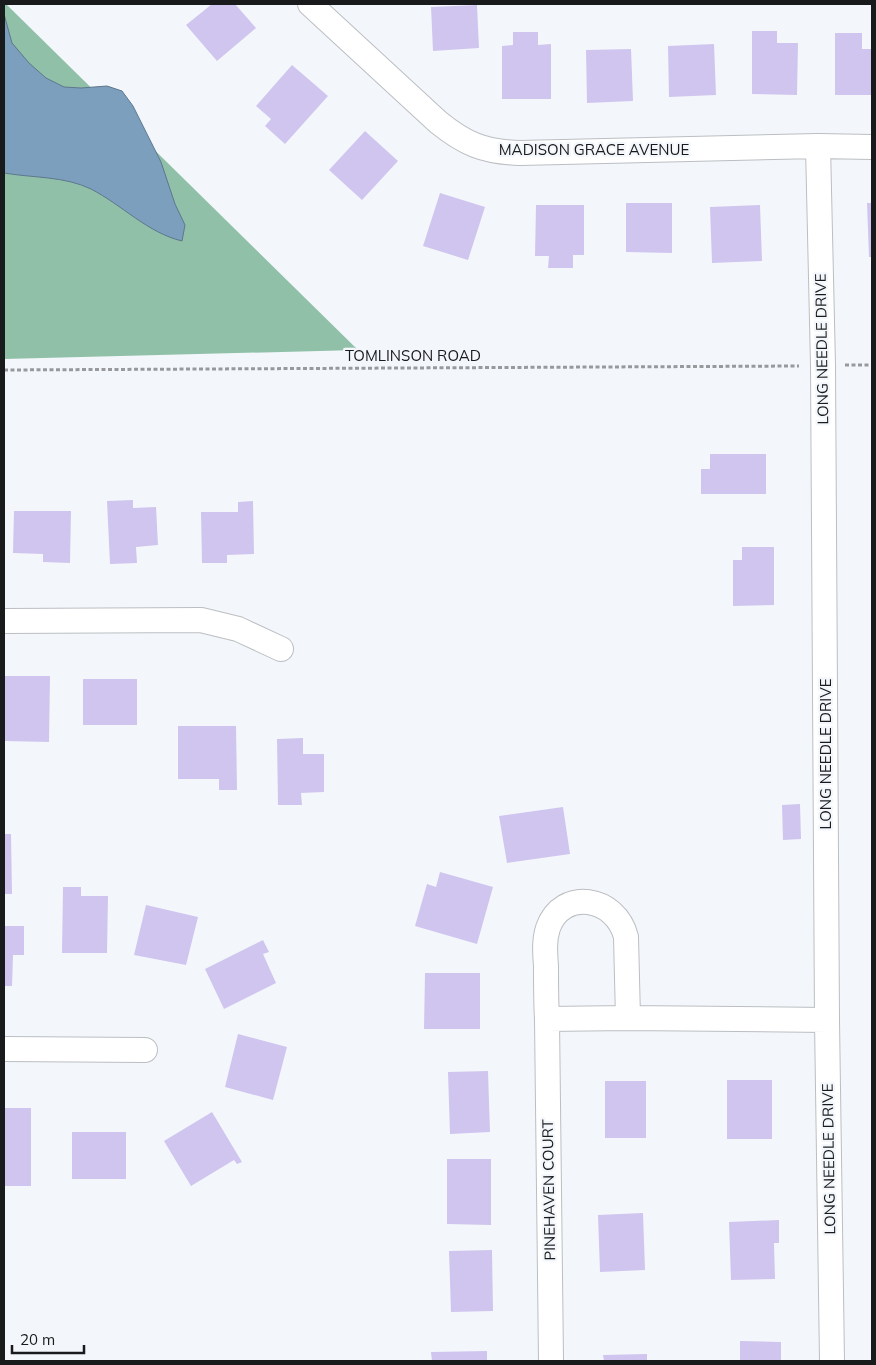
<svg xmlns="http://www.w3.org/2000/svg" width="876" height="1365" font-family="Mulish,sans-serif">
<style>
.forest{fill:#91c0a8}
.water{fill:#7c9fbe;stroke:#5e778d}
.building{fill:#d0c5ef}
.lines{fill:none;stroke-linecap:round;stroke-linejoin:round}
.street-casing{stroke:#bbbec2;stroke-width:26}
.path{stroke:#97999d;stroke-width:3;stroke-dasharray:4 2.5;stroke-linecap:butt}
.street{stroke:#fff;stroke-width:24}
.labels{text-anchor:middle;stroke-width:4.5;stroke-linejoin:round;paint-order:stroke}
.street-label{font-size:15px;fill:#191a1c;stroke:#f3f7fb}
</style>
<rect width="100%" height="100%" fill="#f3f7fb"/>
<path class="forest" d="M 4,4 L 6,4 L 358,350 L 4,359 Z"/>
<path class="water" d="M 4,14 L 12,43 L 29,63 L 46,78 L 64,87 L 81,88 L 107,86 L 122,91 L 133,106 L 161,162 L 175,204 L 185,225 L 182,241 C 148,233 122,205 91,189 C 64,176 33,178 4,173 Z"/>
<path class="building" d="M 212,4 L 235,4 L 256,28 L 217,61 L 186,25 Z
M 477,5 L 479,48 L 433,51 L 431,7 Z
M 752,31 L 777,31 L 777,43 L 798,43 L 797,95 L 752,94 Z
M 513,32 L 538,32 L 538,45 L 551,44 L 551,99 L 502,99 L 502,46 L 513,45 Z
M 835,33 L 862,33 L 862,49 L 872,49 L 872,95 L 835,95 Z
M 714,44 L 716,95 L 669,97 L 668,46 Z
M 631,49 L 633,101 L 587,103 L 586,50 Z
M 292,65 L 328,96 L 285,144 L 265,126 L 271,119 L 256,106 Z
M 365,131 L 398,161 L 362,200 L 329,170 Z
M 440,193 L 485,207 L 468,260 L 423,246 Z
M 626,203 L 672,203 L 672,253 L 626,252 Z
M 867,203 L 872,203 L 872,257 L 869,257 Z
M 536,205 L 584,205 L 584,255 L 573,255 L 573,268 L 548,268 L 549,256 L 535,256 Z
M 760,205 L 762,261 L 712,263 L 710,207 Z
M 710,454 L 766,454 L 766,494 L 701,494 L 701,469 L 710,469 Z
M 133,500 L 133,508 L 156,507 L 158,545 L 136,547 L 137,563 L 110,564 L 107,501 Z
M 253,501 L 254,554 L 227,555 L 227,563 L 202,563 L 201,512 L 238,512 L 238,502 Z
M 14,511 L 71,511 L 70,563 L 43,562 L 43,554 L 13,553 Z
M 742,547 L 774,547 L 774,605 L 733,606 L 733,560 L 742,560 Z
M 4,676 L 50,676 L 49,742 L 4,741 Z
M 83,679 L 137,679 L 137,725 L 83,725 Z
M 178,726 L 236,726 L 237,790 L 219,790 L 219,779 L 178,779 Z
M 303,738 L 303,754 L 324,754 L 324,792 L 301,793 L 302,805 L 278,805 L 277,739 Z
M 800,804 L 801,839 L 783,840 L 782,805 Z
M 563,807 L 570,854 L 507,863 L 499,816 Z
M 4,834 L 11,834 L 12,894 L 4,894 Z
M 440,872 L 493,887 L 477,944 L 415,926 L 427,884 L 436,887 Z
M 63,887 L 81,887 L 81,896 L 108,896 L 107,953 L 62,953 Z
M 146,905 L 198,917 L 186,965 L 134,955 Z
M 4,926 L 24,926 L 24,955 L 13,955 L 12,986 L 4,986 Z
M 263,940 L 269,952 L 263,954 L 276,983 L 224,1009 L 205,969 Z
M 425,973 L 480,973 L 480,1029 L 424,1029 Z
M 238,1034 L 287,1047 L 273,1100 L 225,1087 Z
M 488,1071 L 490,1132 L 450,1134 L 448,1072 Z
M 727,1080 L 772,1080 L 772,1139 L 727,1139 Z
M 605,1081 L 646,1081 L 646,1138 L 605,1138 Z
M 4,1108 L 31,1108 L 31,1186 L 4,1186 Z
M 212,1112 L 242,1162 L 237,1164 L 234,1160 L 191,1186 L 164,1141 Z
M 72,1132 L 126,1132 L 126,1179 L 72,1179 Z
M 447,1159 L 491,1159 L 491,1225 L 447,1224 Z
M 643,1213 L 645,1270 L 600,1272 L 598,1215 Z
M 779,1220 L 779,1243 L 774,1243 L 775,1279 L 731,1280 L 729,1222 Z
M 492,1250 L 493,1311 L 451,1312 L 449,1251 Z
M 740,1341 L 781,1342 L 781,1361 L 740,1361 Z
M 487,1351 L 487,1361 L 432,1361 L 431,1352 Z
M 647,1354 L 647,1361 L 604,1361 L 603,1355 Z"/>
<g class="lines">
<defs>
<path id="street" d="M 310,4 L 438,122 C 465,144 484,152 520,153 L 818,146 L 872,147
M 818,146 L 823,365 L 827,1020 L 832,1361
M 4,621 L 201,620 L 238,629 L 281,649
M 547,1019 C 546,1002 546,984 546,966 C 545,953 544,940 548,928 C 562,888 616,896 626,937 L 628,1018
M 4,1049 L 145,1050
M 551,1361 L 547,1019 L 628,1018 L 827,1020"/>
</defs>
<use href="#street" class="street-casing"/>
<path class="path" d="M 845,365 L 872,365
M 4,370 L 799,366"/>
<use href="#street" class="street"/>
</g>
<g class="labels">
<g class="street-label">
<text x="594" y="155">MADISON GRACE AVENUE</text>
<text transform="translate(822 349) rotate(-91)" y="5">LONG NEEDLE DRIVE</text>
<text x="413" y="361">TOMLINSON ROAD</text>
<text transform="translate(826 754) rotate(-90)" y="5">LONG NEEDLE DRIVE</text>
<text transform="translate(829 1159) rotate(-91)" y="5">LONG NEEDLE DRIVE</text>
<text transform="translate(549 1190) rotate(-91)" y="5">PINEHAVEN COURT</text>
</g>
</g>
<rect width="876" height="1365" fill="none" stroke="#191a1c" stroke-width="10"/>
<path d="M12 1345v8h72v-8" fill="none" stroke="#191a1c" stroke-width="2.5"/>
<text x="20" y="1345" font-size="15" fill="#191a1c" stroke="#f3f7fb" stroke-width="4" paint-order="stroke">20 m</text>
</svg>
